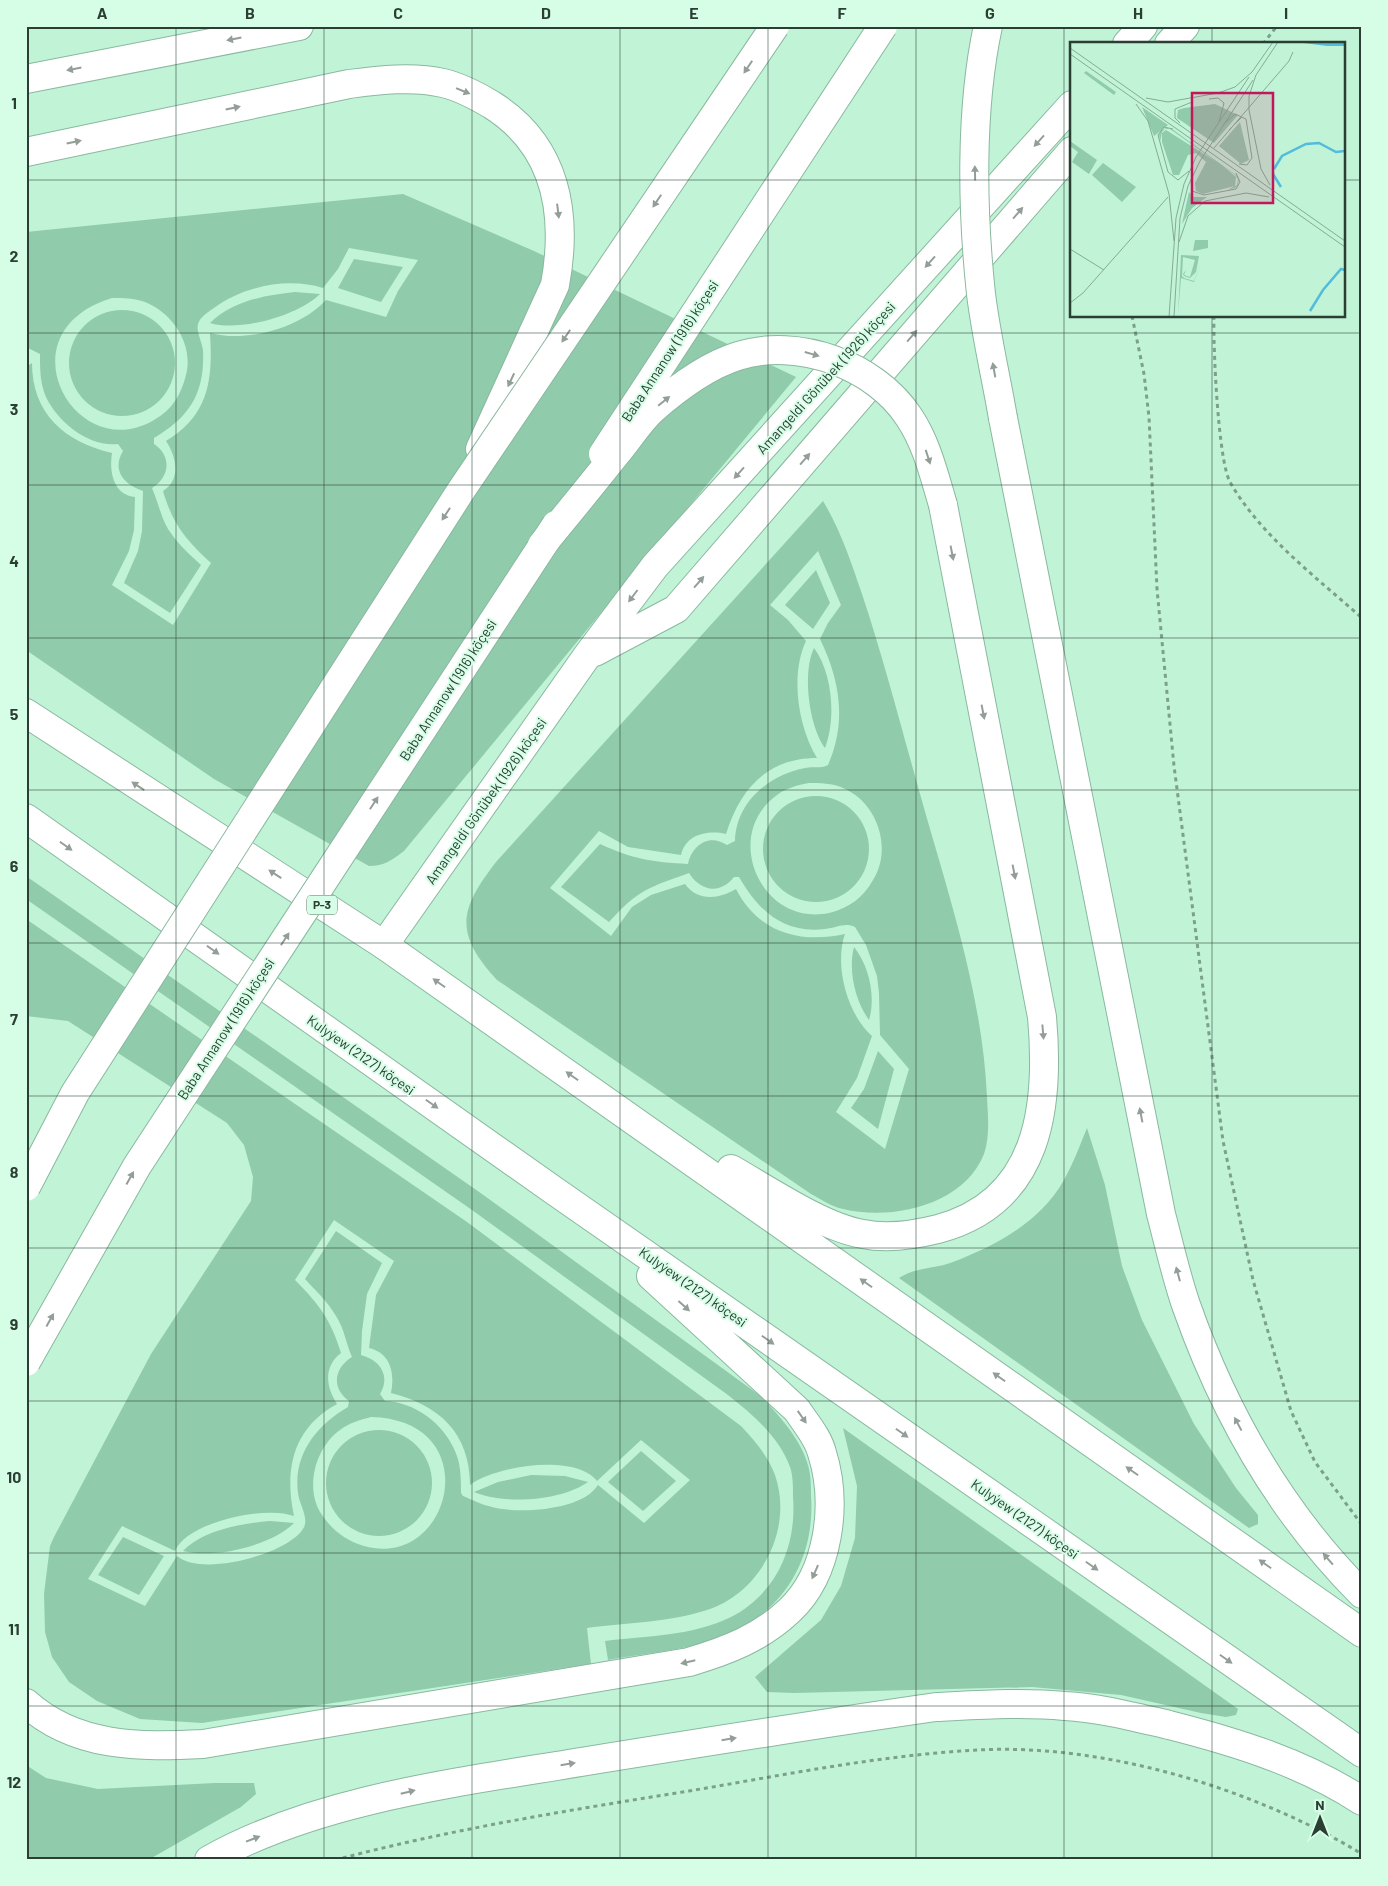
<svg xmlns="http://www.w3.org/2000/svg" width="1388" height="1886" font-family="Barlow,sans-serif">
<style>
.green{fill:#90cbab;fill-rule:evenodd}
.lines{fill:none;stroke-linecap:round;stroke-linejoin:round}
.minor-casing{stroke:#89b99f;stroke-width:30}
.highway-casing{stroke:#89b99f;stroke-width:30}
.path{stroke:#7ca08c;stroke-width:3;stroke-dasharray:4 4;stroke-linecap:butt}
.minor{stroke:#fff;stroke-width:28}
.highway{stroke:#fff;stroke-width:28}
.major-bridge-casing{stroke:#89b99f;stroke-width:30;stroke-linecap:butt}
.highway-bridge-casing{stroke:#89b99f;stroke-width:30;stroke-linecap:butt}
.major-bridge{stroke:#fff;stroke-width:28}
.highway-bridge{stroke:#fff;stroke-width:28}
.oneway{fill:#949e99}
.grid{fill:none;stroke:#2a3e33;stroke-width:1;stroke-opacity:0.55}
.labels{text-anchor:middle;stroke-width:4;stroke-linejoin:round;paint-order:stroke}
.shield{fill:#d6fee7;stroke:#5e7869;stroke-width:1}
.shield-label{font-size:12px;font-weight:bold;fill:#2a3e33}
.street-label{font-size:14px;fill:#2a3e33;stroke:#d6fee7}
.inset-river{fill:none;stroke:#54bcdb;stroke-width:2.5}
.inset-road{fill:none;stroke:#85ab95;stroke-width:1}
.view{fill:#c2185b;fill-opacity:0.15;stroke:#c2185b;stroke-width:2.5}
.inset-edge{fill:none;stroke:#2a3e33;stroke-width:2.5}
.neatline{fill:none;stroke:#2a3e33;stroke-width:2}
.grid-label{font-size:16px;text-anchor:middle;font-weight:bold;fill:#2a3e33}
</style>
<rect width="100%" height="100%" fill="#c1f3d7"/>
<path class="green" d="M 403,194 L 534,251 L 796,377 L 404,851 C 392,860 384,866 369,866 L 214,779 L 26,650 L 26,367 L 32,363 C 32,414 65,442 112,453 C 109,471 113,495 135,497 L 134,530 L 129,551 L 112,585 L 173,625 L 211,563 C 186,540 173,525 163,491 C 182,479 176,456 166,441 C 209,415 213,380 210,333 C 247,343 300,328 326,300 L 386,317 L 398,291 L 418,260 L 349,248 L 338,269 L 323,288 C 288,277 244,286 214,308 C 208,312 200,317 198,324 C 196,331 202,342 203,350 C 205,393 190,417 154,438 L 154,444 C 172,456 170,477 152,488 C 158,502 161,517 168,529 C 177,543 189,554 201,565 L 170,613 L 124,583 L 138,551 L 142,531 L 143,491 C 125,485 111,471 123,451 L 118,444 C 88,447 58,422 46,397 C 40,383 40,369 40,354 L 26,347 L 26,232 ZM 112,298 C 123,298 134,298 145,302 C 173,313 194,345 186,375 C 181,395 172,410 154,420 C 75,467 0,332 112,298 Z
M 354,259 L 403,267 L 381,302 L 338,288 Z
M 295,292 L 320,294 C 298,316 239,332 210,323 C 232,301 266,295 295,292 Z
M69 363a53 53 0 1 1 106 0a53 53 0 1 1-106 0Z
M 823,501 C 841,531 851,562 862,594 C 882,654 898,715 915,776 C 944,882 982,987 987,1097 C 988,1116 990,1137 984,1154 C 964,1205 892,1221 843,1209 C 832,1207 821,1199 811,1194 L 497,980 C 454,933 459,910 496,862 ZM 818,551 L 841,605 L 828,623 L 820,639 C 840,680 847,722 828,765 C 821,769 812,766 805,768 C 769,775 736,802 735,841 L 727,845 C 709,833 692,845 688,864 C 652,862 633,859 600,844 L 561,887 L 609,922 C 639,889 648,888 689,873 C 700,891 720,895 734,877 L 739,877 C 759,911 783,934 825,929 C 836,928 845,922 855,927 L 866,945 L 877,976 L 879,993 L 880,1035 L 909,1069 L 885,1149 L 836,1112 L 857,1078 L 872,1036 C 847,1014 834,965 845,934 C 799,944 758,932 736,889 C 719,899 698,902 685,884 L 651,895 L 632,907 L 611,936 L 550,888 L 599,831 L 628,847 L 681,855 C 686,834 708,830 726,834 C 740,789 767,758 817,758 C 798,727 790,675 806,641 L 788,620 L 770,605 ZM 809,783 C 820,783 832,783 843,788 C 877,802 893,848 873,880 C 863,898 849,908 829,913 C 761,927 721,835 777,795 C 786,788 798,785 809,783 Z
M 816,570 L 830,603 L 813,629 L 785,605 Z
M 814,648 C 833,674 836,719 825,748 C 809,726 802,673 814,648 Z
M763 849a53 53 0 1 1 106 0a53 53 0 1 1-106 0Z
M 26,876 L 482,1194 L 762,1397 C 779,1416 799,1437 807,1462 C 811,1473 811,1485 811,1496 C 815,1553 789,1604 737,1630 C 698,1650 651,1652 608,1660 L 605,1641 C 646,1636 693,1636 731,1617 C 777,1593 797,1546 793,1496 C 793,1488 793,1478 791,1470 C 781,1438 753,1415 728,1395 L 472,1210 L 26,899 Z
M 26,919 L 467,1222 L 741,1426 C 755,1441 768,1456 775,1475 C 794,1530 760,1593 707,1610 C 671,1622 624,1623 587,1628 L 591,1664 L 202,1723 L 140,1719 L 97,1701 L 69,1682 L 52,1657 L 45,1632 L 44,1594 L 50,1546 L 54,1537 L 151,1354 L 251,1201 L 253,1177 L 244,1145 L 227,1123 L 68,1021 L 26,1016 ZM 334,1220 L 394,1261 L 376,1295 L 369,1348 C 391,1353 395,1374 391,1393 C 439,1405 470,1433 470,1485 C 495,1466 575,1453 597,1481 L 641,1440 L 690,1480 L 644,1523 L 598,1485 C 582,1511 518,1514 492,1507 C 482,1505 473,1500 463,1496 L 461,1493 C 461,1479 461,1464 455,1451 C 444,1424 415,1402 385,1401 L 380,1394 C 391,1376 380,1360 361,1355 L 362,1331 L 367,1294 L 382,1263 L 336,1231 L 305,1279 C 316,1291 328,1302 336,1316 C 344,1328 346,1343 352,1357 C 334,1368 331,1388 349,1401 L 348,1407 C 317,1425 293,1454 298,1493 C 299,1504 310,1519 303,1529 C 286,1555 201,1577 177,1556 L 145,1606 L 88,1579 L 122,1526 L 175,1551 C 187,1522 266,1505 294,1516 C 284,1469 293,1428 337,1404 C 326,1387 323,1367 341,1353 C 331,1320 319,1304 295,1280 ZM 371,1417 C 489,1420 451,1571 364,1546 C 344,1540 331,1529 320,1512 C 305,1486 316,1447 340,1430 C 349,1423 360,1420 371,1417 Z
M 854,947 C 869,966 876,996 869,1020 C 855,1001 848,970 854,947 Z
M 878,1051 L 894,1069 L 878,1129 L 851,1108 L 864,1089 Z
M 1087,1128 L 1105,1185 L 1122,1266 L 1142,1320 L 1194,1424 L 1236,1488 L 1258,1515 L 1258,1524 L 1249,1528 L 899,1278 C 916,1267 935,1269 953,1262 C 997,1245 1040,1222 1064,1180 C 1073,1164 1080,1145 1087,1128 Z
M 843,1428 L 1238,1709 L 1236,1715 L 1226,1717 L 1201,1713 L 1121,1695 L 1032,1687 L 794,1693 L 767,1692 L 755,1677 L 821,1620 L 841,1586 L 855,1538 L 857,1486 Z
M326 1483a53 53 0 1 1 106 0a53 53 0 1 1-106 0Z
M 641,1451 L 676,1481 L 643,1511 L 608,1482 Z
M 531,1475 L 565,1476 L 588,1482 C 561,1501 505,1505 474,1492 L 498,1482 Z
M 270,1521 L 294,1523 C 271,1546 214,1559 183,1551 C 205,1529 241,1524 270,1521 Z
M 123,1537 L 164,1556 L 139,1595 L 98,1575 Z
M 26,1765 L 46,1778 L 98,1789 L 215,1783 L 254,1783 L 256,1794 L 241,1807 L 148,1860 L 26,1860 Z"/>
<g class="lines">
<defs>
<path id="minor" d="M 1127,44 L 1143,26
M 1169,44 L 1185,26
M 595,652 L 676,609 L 1072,151
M 384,945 L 587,656 L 655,566 L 1072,105"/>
<path id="highway" d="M 26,79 L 299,26
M 26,152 L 349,84 C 379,80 413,76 443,83 C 460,87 477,96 492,105 C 557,146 568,214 555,285 L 480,449
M 1003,418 L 1161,1214 C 1169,1244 1176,1276 1186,1305 C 1224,1413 1281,1513 1362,1594
M 26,713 L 384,945 L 1362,1633
M 26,818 L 556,1192 L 1362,1753
M 731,1169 C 768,1190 822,1227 863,1234 C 887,1239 914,1235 938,1229 C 1040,1202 1050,1106 1042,1017 L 943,505
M 26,1703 C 76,1748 140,1747 203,1744 L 689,1662 C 726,1651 761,1638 790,1610 C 829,1573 838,1504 822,1453 C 818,1437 806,1424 797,1410 L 651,1276
M 209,1860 C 317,1799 460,1782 581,1762 C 699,1743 817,1724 936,1707 C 979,1705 1022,1702 1065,1706 C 1100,1708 1134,1717 1169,1725 C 1236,1742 1304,1763 1362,1801"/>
</defs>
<use href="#minor" class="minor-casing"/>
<use href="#highway" class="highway-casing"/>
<path class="path" d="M 1263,44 L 1277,26
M 1132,316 L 1144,374 L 1149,417 L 1157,589 L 1174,766 L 1223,1141 L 1253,1280 L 1291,1411 L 1315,1462 L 1362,1525
M 1214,316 C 1213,345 1218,460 1230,482 C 1260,535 1317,578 1362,618
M 335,1860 C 452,1829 570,1810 689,1791 C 784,1775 881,1755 978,1750 C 1104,1743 1255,1789 1362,1854"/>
<use href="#minor" class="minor"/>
<use href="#highway" class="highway"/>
<defs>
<path id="major-bridge" d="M 603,454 L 883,26
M 26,1187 L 75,1093 L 460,492 L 775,26
M 26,1362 L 137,1166 L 556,525"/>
<path id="highway-bridge" d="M 988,26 C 970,109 972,210 981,294 C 986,335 996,377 1003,418
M 542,545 C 567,515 592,484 616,454 C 628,440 639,422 652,410 C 677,388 706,366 738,356 C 798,337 875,365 909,417 C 927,444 934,475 943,505"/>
</defs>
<use href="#major-bridge" class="major-bridge-casing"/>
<use href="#highway-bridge" class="highway-bridge-casing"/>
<use href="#major-bridge" class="major-bridge"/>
<use href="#highway-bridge" class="highway-bridge"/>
</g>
<defs><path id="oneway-solid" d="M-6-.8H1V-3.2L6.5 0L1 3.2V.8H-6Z" transform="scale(1.25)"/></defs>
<g class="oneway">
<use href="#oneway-solid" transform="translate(234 39) rotate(169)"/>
<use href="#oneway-solid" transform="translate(748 67) rotate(124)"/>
<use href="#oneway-solid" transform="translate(74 69) rotate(169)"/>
<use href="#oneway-solid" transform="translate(463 91) rotate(22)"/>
<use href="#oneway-solid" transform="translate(233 108) rotate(-12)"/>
<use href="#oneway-solid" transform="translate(1039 141) rotate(132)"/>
<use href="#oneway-solid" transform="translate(74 142) rotate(-12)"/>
<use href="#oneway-solid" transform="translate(975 173) rotate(-91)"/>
<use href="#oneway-solid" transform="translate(657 201) rotate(124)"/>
<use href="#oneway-solid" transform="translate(558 211) rotate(83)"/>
<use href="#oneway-solid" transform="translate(1018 213) rotate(-49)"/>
<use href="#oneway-solid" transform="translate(930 262) rotate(132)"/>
<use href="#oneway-solid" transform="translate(566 336) rotate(124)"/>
<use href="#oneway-solid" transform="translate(912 336) rotate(-49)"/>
<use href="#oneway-solid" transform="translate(812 354) rotate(16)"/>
<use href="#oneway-solid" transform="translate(994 370) rotate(-100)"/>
<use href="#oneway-solid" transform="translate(511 380) rotate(115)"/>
<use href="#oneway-solid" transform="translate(664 401) rotate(-39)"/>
<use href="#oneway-solid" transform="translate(928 457) rotate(72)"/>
<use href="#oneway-solid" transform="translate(805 459) rotate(-49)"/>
<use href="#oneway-solid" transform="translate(739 473) rotate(132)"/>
<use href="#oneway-solid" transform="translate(446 514) rotate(123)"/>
<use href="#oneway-solid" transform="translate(952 553) rotate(79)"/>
<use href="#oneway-solid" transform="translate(699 582) rotate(-49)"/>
<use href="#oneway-solid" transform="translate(633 596) rotate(127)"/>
<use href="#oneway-solid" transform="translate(983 712) rotate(79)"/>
<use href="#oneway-solid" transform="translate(138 786) rotate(-147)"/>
<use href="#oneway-solid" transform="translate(374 803) rotate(-57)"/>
<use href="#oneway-solid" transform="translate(66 846) rotate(35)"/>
<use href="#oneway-solid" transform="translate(1014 872) rotate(79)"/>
<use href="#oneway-solid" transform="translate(275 874) rotate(-147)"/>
<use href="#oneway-solid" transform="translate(285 939) rotate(-57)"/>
<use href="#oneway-solid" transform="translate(213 950) rotate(35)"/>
<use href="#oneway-solid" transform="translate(439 983) rotate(-145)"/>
<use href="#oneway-solid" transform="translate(1043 1032) rotate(85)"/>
<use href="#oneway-solid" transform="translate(572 1076) rotate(-145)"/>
<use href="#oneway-solid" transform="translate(432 1104) rotate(35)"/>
<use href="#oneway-solid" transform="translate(1141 1115) rotate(-101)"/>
<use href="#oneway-solid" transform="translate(130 1178) rotate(-61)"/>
<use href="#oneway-solid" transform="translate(1178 1274) rotate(-105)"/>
<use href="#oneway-solid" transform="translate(866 1283) rotate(-145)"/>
<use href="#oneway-solid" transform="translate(684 1306) rotate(42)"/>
<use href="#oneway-solid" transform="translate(50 1320) rotate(-61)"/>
<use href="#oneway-solid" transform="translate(768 1340) rotate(35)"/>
<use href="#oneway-solid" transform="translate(999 1377) rotate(-145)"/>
<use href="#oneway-solid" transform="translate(802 1417) rotate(55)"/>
<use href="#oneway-solid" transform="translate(1238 1424) rotate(-118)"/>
<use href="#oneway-solid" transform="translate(902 1433) rotate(35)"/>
<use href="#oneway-solid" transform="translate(1132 1471) rotate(-145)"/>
<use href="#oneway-solid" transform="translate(1328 1559) rotate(-131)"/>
<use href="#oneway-solid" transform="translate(1265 1564) rotate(-145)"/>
<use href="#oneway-solid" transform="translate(1092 1566) rotate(35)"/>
<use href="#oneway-solid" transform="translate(815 1572) rotate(114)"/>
<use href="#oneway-solid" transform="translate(1226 1659) rotate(35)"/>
<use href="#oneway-solid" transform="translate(688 1662) rotate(167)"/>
<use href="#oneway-solid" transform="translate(729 1739) rotate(-9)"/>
<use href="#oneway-solid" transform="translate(568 1764) rotate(-9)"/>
<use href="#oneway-solid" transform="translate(408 1792) rotate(-14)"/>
<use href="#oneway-solid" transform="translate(253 1839) rotate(-21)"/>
</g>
<path class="grid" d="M 176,26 L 176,1860M 324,26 L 324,1860M 472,26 L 472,1860M 620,26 L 620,1860M 768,26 L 768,1860M 916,26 L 916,1860M 1064,26 L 1064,1860M 1212,26 L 1212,44M 26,180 L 1072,180M 1344,180 L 1362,180M 1212,316 L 1212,1860M 26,333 L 1362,333M 26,485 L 1362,485M 26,638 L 1362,638M 26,790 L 1362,790M 26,943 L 1362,943M 26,1096 L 1362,1096M 26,1248 L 1362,1248M 26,1401 L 1362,1401M 26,1553 L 1362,1553M 26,1706 L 1362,1706"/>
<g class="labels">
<rect class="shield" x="307" y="895.5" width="30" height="19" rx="4"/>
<g class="shield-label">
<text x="322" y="909">P-3</text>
</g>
<g class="street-label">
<text transform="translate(670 351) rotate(-57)" y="5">Baba Annanow (1916) köçesi</text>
<text transform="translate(826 378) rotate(-48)" y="5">Amangeldi Gönübek (1926) köçesi</text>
<text transform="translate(448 690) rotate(-57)" y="5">Baba Annanow (1916) köçesi</text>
<text transform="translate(486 801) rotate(-55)" y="5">Amangeldi Gönübek (1926) köçesi</text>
<text transform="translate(226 1029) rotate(-57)" y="5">Baba Annanow (1916) köçesi</text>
<text transform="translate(361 1055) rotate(35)" y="5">Kulyýew (2127) köçesi</text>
<text transform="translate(693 1287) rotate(35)" y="5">Kulyýew (2127) köçesi</text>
<text transform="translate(1025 1519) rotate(35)" y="5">Kulyýew (2127) köçesi</text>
</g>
</g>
<g transform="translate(1070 42)">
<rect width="275" height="275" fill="#c1f3d7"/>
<path d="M 16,29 L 46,50 L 44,53 L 14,31 ZM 145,62 L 168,73 L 144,101 L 107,76 L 108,68 L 114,66 ZM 72,65 L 98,83 L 84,94 ZM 170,80 L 179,118 L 171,122 L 149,104 ZM 96,86 L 102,87 L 166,133 L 169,137 L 168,143 L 165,146 L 157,148 L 167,143 L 168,137 L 165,133 L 153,124 L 166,135 L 165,144 L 133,152 L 126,149 L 125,141 L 136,120 L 126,111 L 118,113 L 109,133 L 103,133 L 92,100 L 92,91 L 96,88 L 145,119 L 100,87 L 95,87 L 92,90 L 90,100 L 89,92 L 91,89 ZM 0,99 L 27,118 L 19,132 L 2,120 L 8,110 L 0,104 ZM 33,121 L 66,145 L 52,160 L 22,133 ZM 119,150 L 124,155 L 137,155 L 122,166 L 112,182 ZM 125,198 L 138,198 L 138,206 L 123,209 ZM 111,213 L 129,214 L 126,230 L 120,236 L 114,234 L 113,232 L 116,228 L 114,233 L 120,235 L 125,218 L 113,215 L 112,234 L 114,236 L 124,239 L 131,222 L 124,240 L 111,236 L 108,272 Z" fill="#90cbab"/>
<path d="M 226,0 L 275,0 L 275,4 L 257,4 Z" fill="#54bcdb"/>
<path class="inset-river" d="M 204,127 L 212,114 L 236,102 L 249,101 L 266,110 L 275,109M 203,132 L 211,145M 240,269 L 253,248 L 271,227 L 275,228"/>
<path class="inset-road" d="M 0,6 L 275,199M 0,12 L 275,205M 182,30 L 203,0M 186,33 L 208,0M 186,33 L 179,54 L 179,68 L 191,127 L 200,143M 76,56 L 98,60 L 148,51 L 165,45 L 182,30M 139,57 L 148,56 L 154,61 L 149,80M 66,62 L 78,79 L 99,152 L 104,199M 110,81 L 105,76 L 105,67 L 122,60M 153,83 L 165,72 L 176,77 L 182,116 L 177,123 L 169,122M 103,87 L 94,85 L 88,93 L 98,130 L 108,138 L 119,129M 159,88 L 172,75M 144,106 L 219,19 L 223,10M 121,137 L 122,149 L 134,153 L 166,147 L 170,140 L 166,131M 109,200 L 118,174 L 135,159 L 176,151 L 199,155M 0,207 L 34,228M 0,261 L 13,251 L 98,155M 99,275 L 106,176 L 114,142 L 126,115 L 179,35M 104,275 L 110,176 L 118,144 L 130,119 L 183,38"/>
<path class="view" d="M 122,51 L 203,51 L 203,161 L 122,161 Z"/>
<rect width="275" height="275" class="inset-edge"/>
</g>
<rect width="1388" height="1886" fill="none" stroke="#d6fee7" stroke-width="55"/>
<g transform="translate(1320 1818)" stroke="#d6fee7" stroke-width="4" paint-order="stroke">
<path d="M0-4L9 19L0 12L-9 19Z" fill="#2a3e33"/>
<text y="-8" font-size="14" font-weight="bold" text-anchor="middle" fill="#2a3e33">N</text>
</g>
<rect x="28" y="28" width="1332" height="1830" class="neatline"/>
<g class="grid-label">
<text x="102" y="19">A</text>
<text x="250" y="19">B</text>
<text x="398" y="19">C</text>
<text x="546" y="19">D</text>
<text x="694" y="19">E</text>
<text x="842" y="19">F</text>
<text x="990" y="19">G</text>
<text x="1138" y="19">H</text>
<text x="1286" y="19">I</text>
<text x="14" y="109">1</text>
<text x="14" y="262">2</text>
<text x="14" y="415">3</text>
<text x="14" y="567">4</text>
<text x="14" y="720">5</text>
<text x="14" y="872">6</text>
<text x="14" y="1025">7</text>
<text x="14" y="1178">8</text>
<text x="14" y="1330">9</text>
<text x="14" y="1483">10</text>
<text x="14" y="1635">11</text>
<text x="14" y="1788">12</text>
</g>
</svg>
